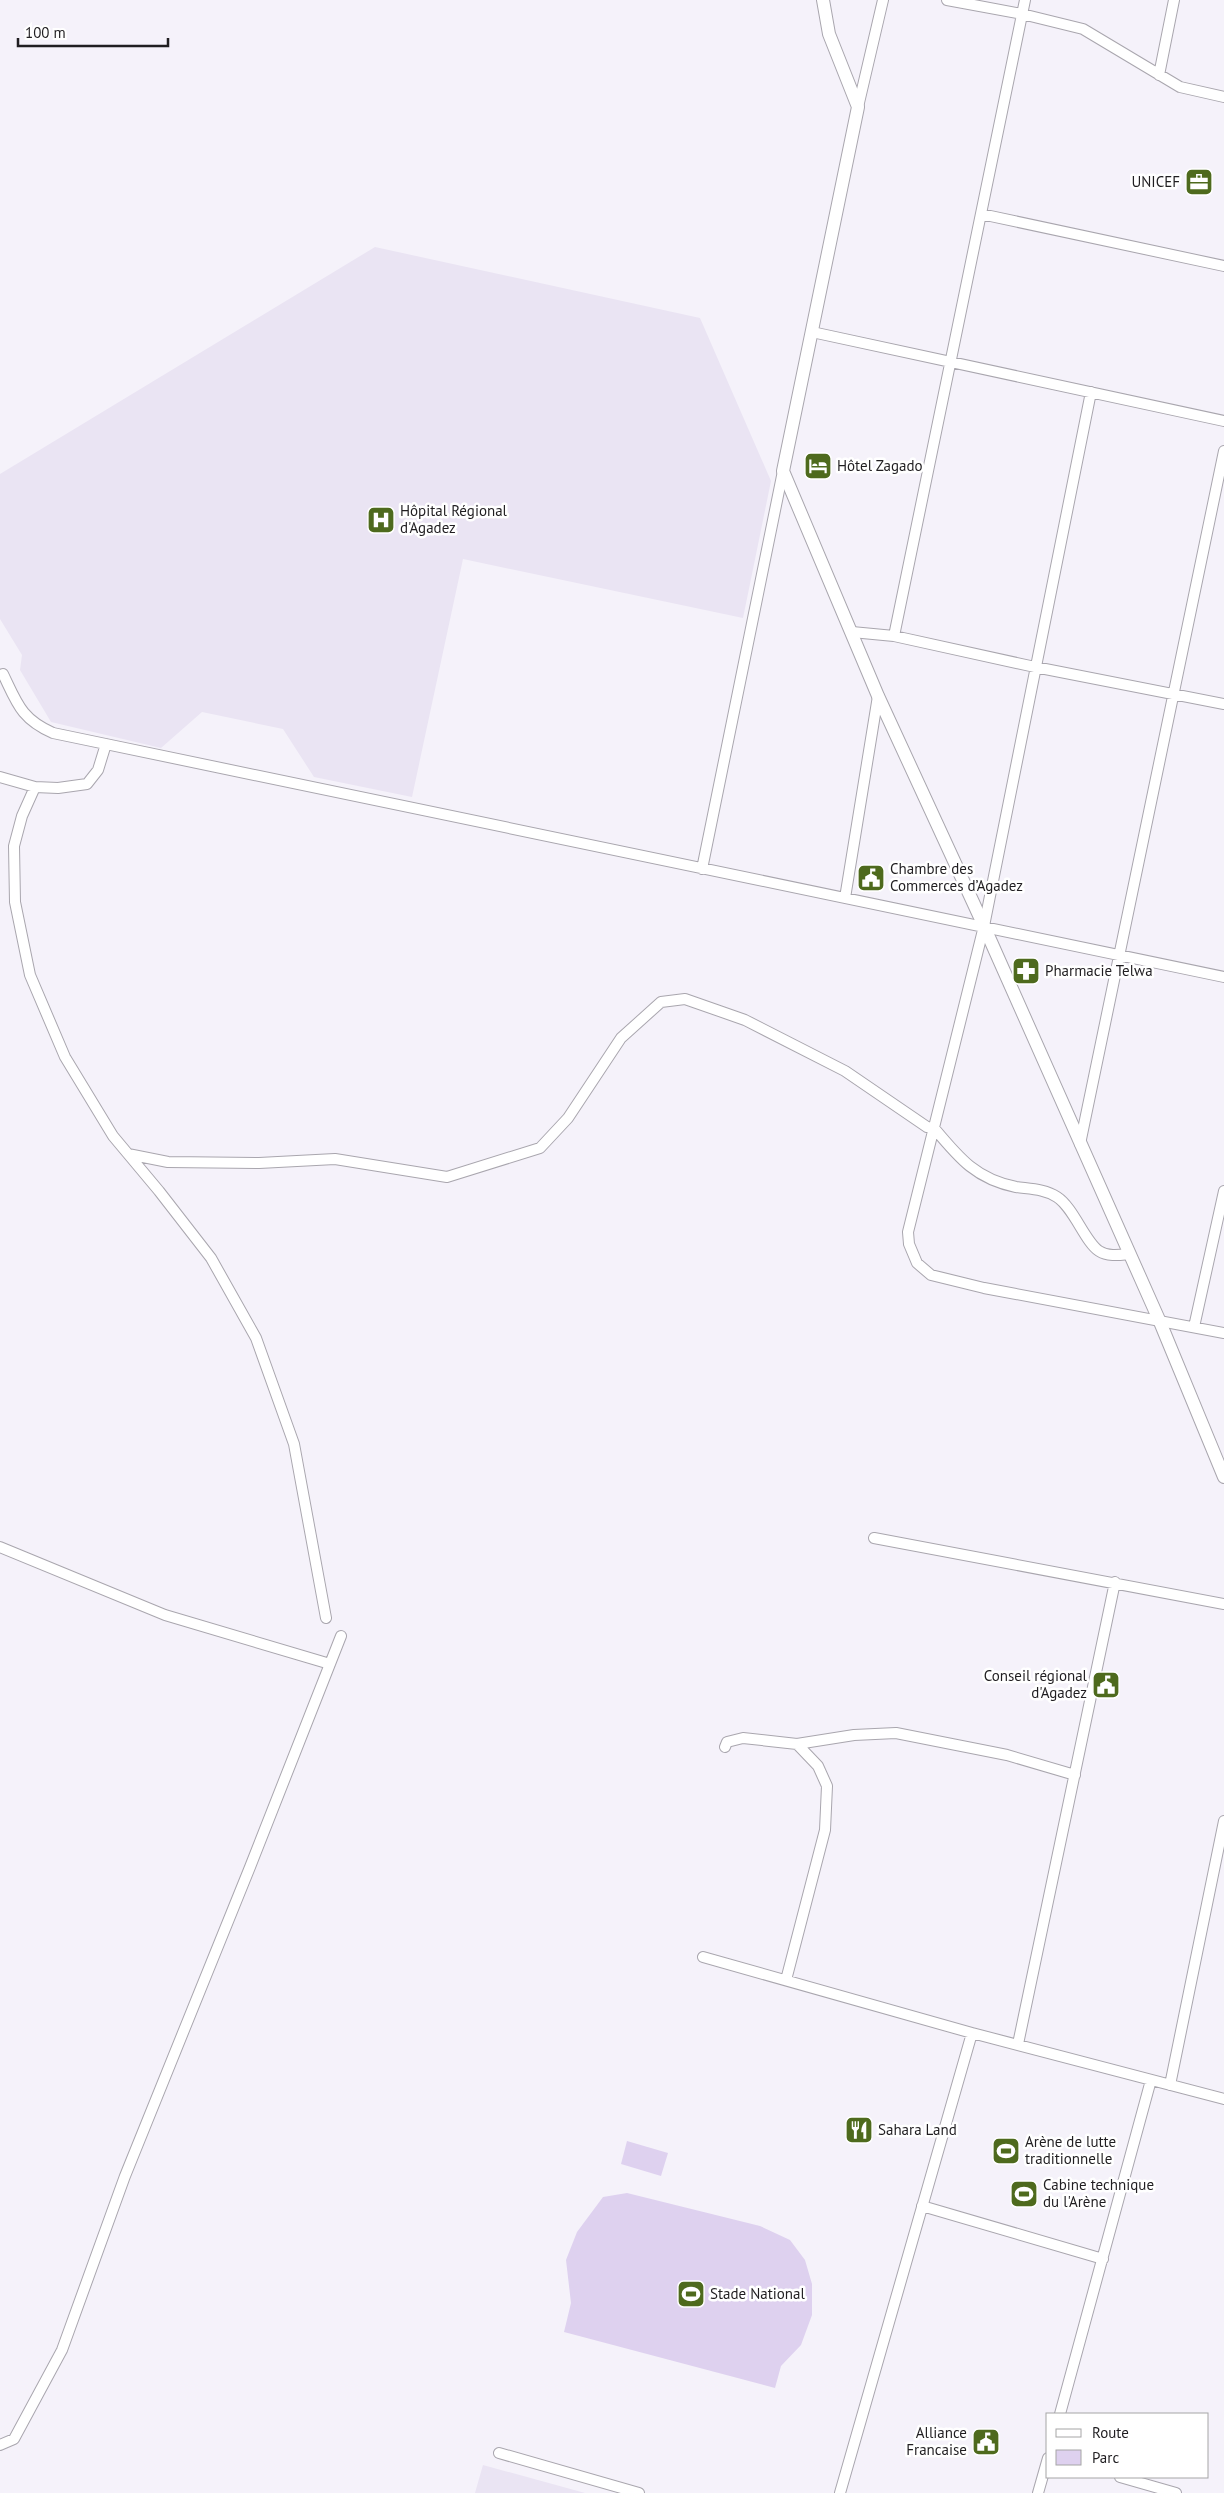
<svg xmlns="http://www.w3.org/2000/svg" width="1224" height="2493" font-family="'PT Sans',sans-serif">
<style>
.built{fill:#eae4f3}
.green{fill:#ded1ef}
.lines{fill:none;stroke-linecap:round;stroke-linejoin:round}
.minor-casing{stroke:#a9a6ae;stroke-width:12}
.major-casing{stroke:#a9a6ae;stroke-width:14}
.minor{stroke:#fff;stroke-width:10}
.major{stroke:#fff;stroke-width:12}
.labels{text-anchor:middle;stroke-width:5;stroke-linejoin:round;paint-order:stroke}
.poi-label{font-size:15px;fill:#201e21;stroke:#fff;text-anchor:start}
</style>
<rect width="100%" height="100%" fill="#f5f2fa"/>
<path class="built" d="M 375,247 L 700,318 L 771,481 L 743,618 L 463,559 L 412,797 L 314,777 L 283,729 L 202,712 L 161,748 L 51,722 L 20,670 L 22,655 L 0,619 L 0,474 Z
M 483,2465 L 585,2493 L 475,2493 Z"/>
<path class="green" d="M 627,2141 L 668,2153 L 661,2176 L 621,2164 Z
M 627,2193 L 760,2226 L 790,2240 L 805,2260 L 812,2284 L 812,2315 L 801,2345 L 781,2366 L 775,2388 L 564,2332 L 571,2303 L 566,2260 L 577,2232 L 603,2197 Z"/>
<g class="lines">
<defs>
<path id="minor" d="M 947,0 L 1022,14 L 1083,29 L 1180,87 L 1224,97
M 1159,75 L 1174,0
M 858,107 L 883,0
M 981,214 L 1224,266
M 812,332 L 1224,421
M 1091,392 L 984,926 L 908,1232 L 909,1244 L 917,1263 L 931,1275 L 984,1288 L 1224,1333
M 852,632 L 894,636 L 1035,667 L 1224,704
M 894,636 L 1025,0
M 3,674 C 17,703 21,719 53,733 L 1224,977
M 106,744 L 98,770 L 87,784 L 58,788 L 35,787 L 22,816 L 14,846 L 15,902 L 30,975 L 65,1057 L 113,1136 L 159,1191 L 211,1258 L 256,1338 L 294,1444 L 326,1618
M 0,777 L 35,787
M 702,869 L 783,471
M 845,898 L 878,696
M 1080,1144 L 1224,451
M 128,1154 L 168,1162 L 259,1163 L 335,1159 L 447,1177 L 540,1148 L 568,1118 L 621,1038 L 661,1002 L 685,999 L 745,1020 L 845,1071 L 927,1127 L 934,1128 C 959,1158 976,1179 1016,1187 C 1030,1189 1045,1189 1057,1197 C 1074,1208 1085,1242 1099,1251 C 1108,1257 1120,1255 1130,1254
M 1194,1327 L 1224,1191
M 874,1538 L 1224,1604
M 0,1547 L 165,1615 L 330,1664
M 725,1747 L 727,1742 L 743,1738 L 797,1744 L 854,1735 L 896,1733 L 1007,1755 L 1075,1775
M 703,1957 L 972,2033 L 1224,2099
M 786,1980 L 825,1830 L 827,1786 L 818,1766 L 797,1744
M 1018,2044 L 1115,1582
M 1170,2085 L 1224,1821
M 922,2206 L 1103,2259
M 1060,2414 L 1151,2080
M 0,2445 L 14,2439 L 62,2350 L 125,2176 L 250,1867 L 341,1636
M 499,2453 L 639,2493
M 1120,2477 L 1176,2493
M 840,2493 L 972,2033
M 1038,2493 L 1048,2458"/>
<path id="major" d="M 823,0 L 829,34 L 858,107 L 783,471 L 878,696 L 984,926 L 1160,1322 L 1224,1477"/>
</defs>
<use href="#minor" class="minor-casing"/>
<use href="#major" class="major-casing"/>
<use href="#minor" class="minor"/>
<use href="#major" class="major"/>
</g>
<defs>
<symbol id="office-square" viewBox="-11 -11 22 22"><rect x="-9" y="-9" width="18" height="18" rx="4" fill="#4e6a1d" stroke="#fff"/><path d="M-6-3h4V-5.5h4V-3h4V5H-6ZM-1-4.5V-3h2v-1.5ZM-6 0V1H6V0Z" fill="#fff"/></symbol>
<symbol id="hotel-square" viewBox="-11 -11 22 22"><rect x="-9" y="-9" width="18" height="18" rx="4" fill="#4e6a1d" stroke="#fff"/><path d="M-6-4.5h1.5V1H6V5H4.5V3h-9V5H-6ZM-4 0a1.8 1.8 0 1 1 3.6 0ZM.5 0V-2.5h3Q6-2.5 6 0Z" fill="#fff"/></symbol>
<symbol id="hospital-square" viewBox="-11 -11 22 22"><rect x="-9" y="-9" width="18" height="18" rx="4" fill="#4e6a1d" stroke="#fff"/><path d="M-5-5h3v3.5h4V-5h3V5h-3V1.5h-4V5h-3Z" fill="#fff"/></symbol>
<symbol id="civic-square" viewBox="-11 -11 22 22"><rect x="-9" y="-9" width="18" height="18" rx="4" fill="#4e6a1d" stroke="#fff"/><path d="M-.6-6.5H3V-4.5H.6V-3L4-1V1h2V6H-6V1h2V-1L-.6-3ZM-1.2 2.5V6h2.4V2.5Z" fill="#fff"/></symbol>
<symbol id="pharmacy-square" viewBox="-11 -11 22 22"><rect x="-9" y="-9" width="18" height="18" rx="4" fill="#4e6a1d" stroke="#fff"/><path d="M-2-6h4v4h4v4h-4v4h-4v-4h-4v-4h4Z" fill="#fff"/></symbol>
<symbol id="restaurant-square" viewBox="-11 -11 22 22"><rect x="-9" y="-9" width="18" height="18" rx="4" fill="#4e6a1d" stroke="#fff"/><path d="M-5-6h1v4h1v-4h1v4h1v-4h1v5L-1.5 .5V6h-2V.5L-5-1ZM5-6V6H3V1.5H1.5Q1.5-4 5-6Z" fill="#fff"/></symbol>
<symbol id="stadium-square" viewBox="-11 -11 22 22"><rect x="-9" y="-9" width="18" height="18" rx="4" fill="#4e6a1d" stroke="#fff"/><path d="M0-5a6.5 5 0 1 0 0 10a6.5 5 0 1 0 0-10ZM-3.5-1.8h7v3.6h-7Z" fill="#fff"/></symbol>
</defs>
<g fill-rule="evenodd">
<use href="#office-square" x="1183" y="166" width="32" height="32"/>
<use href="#hotel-square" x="802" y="450" width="32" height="32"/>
<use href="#hospital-square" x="365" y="504" width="32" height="32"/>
<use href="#civic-square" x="855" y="862" width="32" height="32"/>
<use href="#pharmacy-square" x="1010" y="955" width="32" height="32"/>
<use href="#civic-square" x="1090" y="1669" width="32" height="32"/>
<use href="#restaurant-square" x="843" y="2114" width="32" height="32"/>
<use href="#stadium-square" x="990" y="2135" width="32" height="32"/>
<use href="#stadium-square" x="1008" y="2178" width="32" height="32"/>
<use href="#stadium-square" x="675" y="2278" width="32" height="32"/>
<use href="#civic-square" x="970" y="2426" width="32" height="32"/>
</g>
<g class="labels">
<g class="poi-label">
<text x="1180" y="187" text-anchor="end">UNICEF</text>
<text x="837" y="471">Hôtel Zagado</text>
<text x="400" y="516">Hôpital Régional<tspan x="400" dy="17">d'Agadez</tspan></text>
<text x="890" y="874">Chambre des<tspan x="890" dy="17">Commerces d’Agadez</tspan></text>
<text x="1045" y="976">Pharmacie Telwa</text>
<text x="1087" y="1681" text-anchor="end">Conseil régional<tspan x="1087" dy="17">d'Agadez</tspan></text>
<text x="878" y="2135">Sahara Land</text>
<text x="1025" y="2147">Arène de lutte<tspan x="1025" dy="17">traditionnelle</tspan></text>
<text x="1043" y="2190">Cabine technique<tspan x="1043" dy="17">du l'Arène</tspan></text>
<text x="710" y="2299">Stade National</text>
<text x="967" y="2438" text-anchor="end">Alliance<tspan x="967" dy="17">Francaise</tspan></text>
</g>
</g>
<rect x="1046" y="2413" width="162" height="65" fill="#ffffff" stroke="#a6a5a6"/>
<rect x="1056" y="2429" width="25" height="8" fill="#ffffff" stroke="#a6a5a6"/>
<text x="1092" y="2438" font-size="15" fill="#201e21">Route</text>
<rect x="1056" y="2450" width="25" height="15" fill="#ded1ef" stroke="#a6a5a6"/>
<text x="1092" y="2463" font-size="15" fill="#201e21">Parc</text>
<path d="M18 38v8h150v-8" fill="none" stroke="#201e21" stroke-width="2.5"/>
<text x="25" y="38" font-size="15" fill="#201e21" stroke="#ffffff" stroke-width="4" paint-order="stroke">100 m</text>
</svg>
